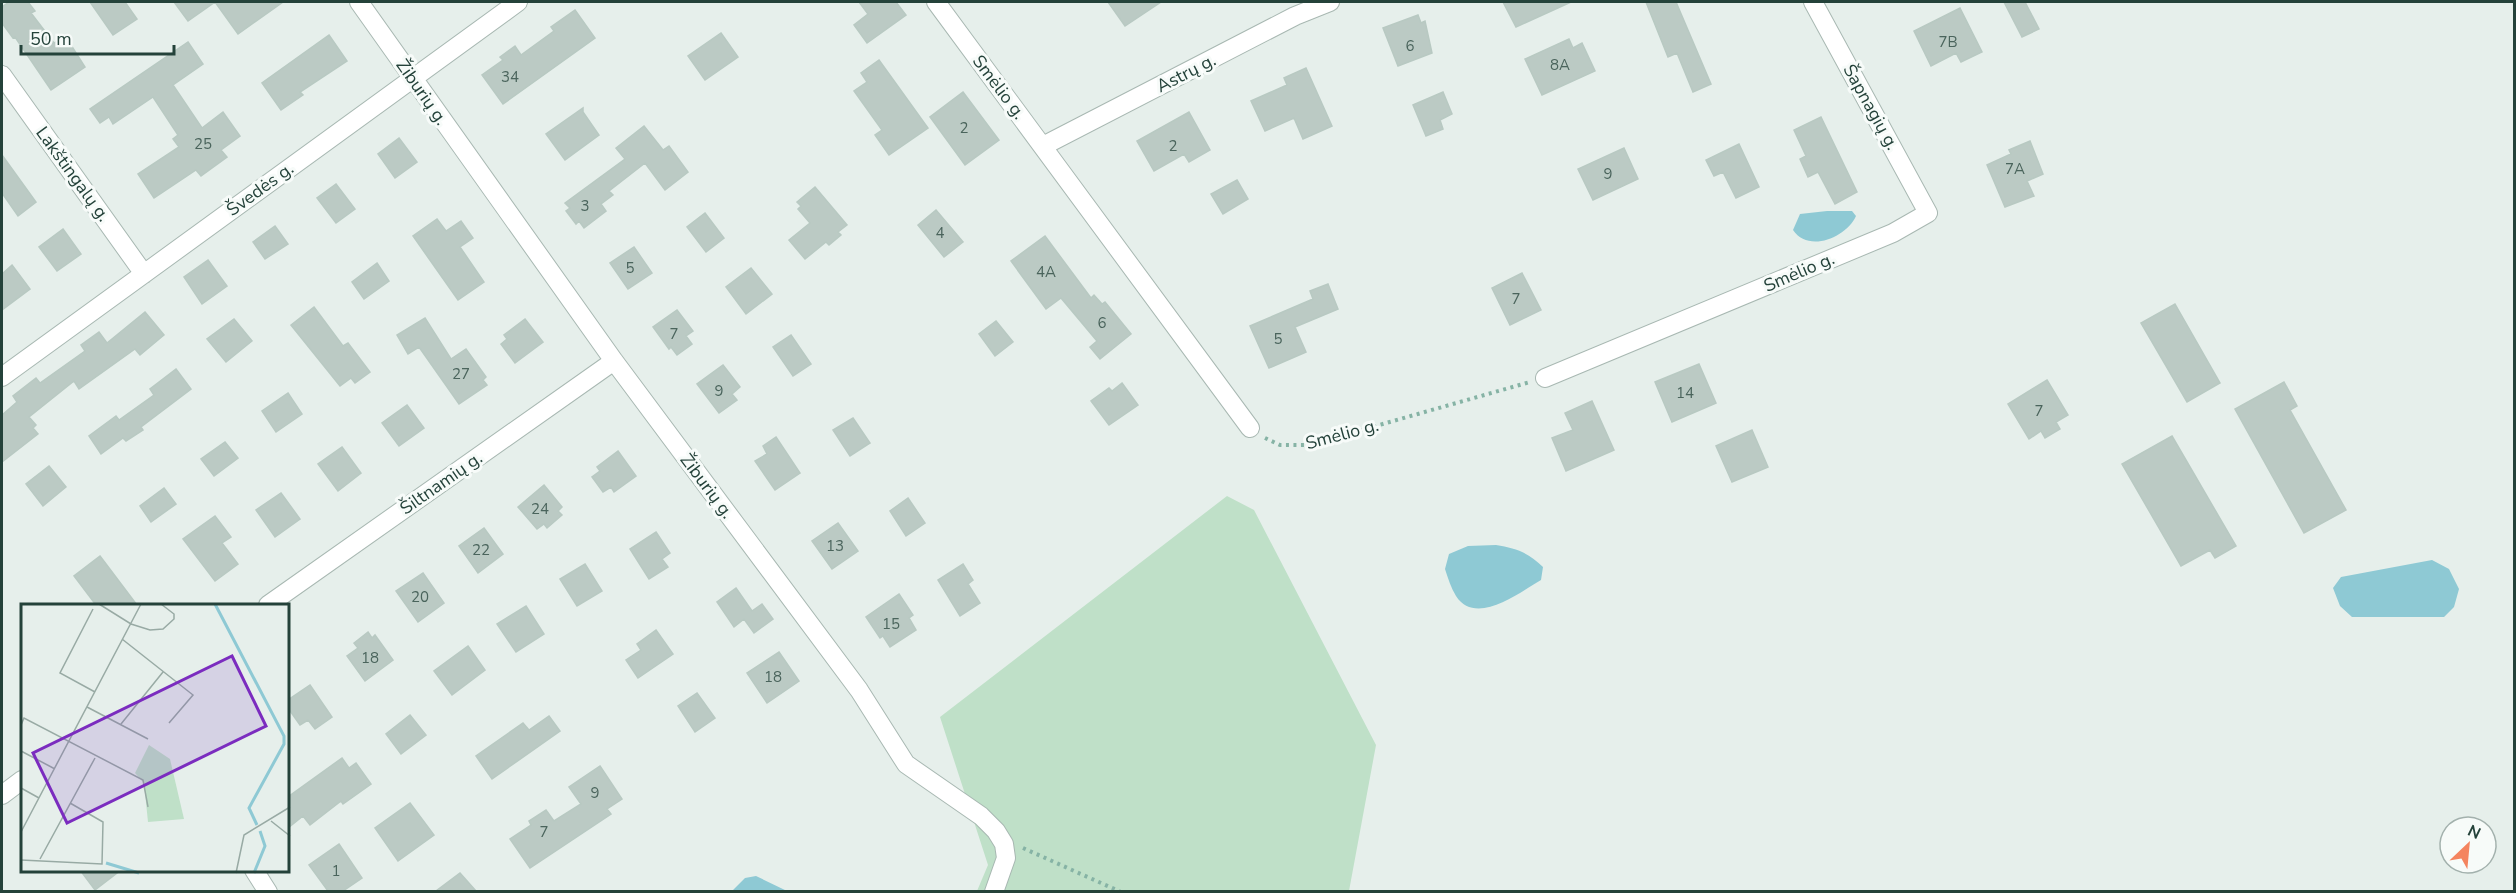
<svg xmlns="http://www.w3.org/2000/svg" width="2516" height="893" font-family="'Nunito Sans',sans-serif">
<style>
.green{fill:#bfe0c8}
.water{fill:#8ec9d4}
.building{fill:#bbcac4;stroke:#b8c9c2;stroke-width:1.5}
.lines{fill:none;stroke-linecap:round;stroke-linejoin:round}
.minor-casing{stroke:#a8b8b2;stroke-width:20}
.path{stroke:#86b3a5;stroke-width:4;stroke-dasharray:3 4.5;stroke-linecap:butt}
.minor{stroke:#fff;stroke-width:18}
.labels{text-anchor:middle;stroke-width:6;stroke-linejoin:round;paint-order:stroke}
.number-label{font-size:15px;fill:#4a645c}
.street-label{font-size:18px;fill:#24423a;stroke:#f7fbf9}
.inset-river{fill:none;stroke:#8ec9d4;stroke-width:3}
.inset-road{fill:none;stroke:#98aaa4;stroke-width:1.5}
.view{fill:#7b2cbf;fill-opacity:0.15;stroke:#7b2cbf;stroke-width:3}
.inset-edge{fill:none;stroke:#24423a;stroke-width:3}
</style>
<rect width="100%" height="100%" fill="#e6efeb"/>
<path class="green" d="M 1227,496 L 1254,510 L 1376,745 L 1349,891 L 977,891 L 988,865 L 940,717 Z"/>
<path class="water" d="M 1827,211 L 1852,211 L 1856,216 C 1846,238 1808,253 1793,230 L 1800,214 Z
M 1496,545 C 1516,548 1529,553 1543,567 L 1541,580 C 1520,592 1476,627 1456,596 C 1451,588 1448,578 1445,569 L 1449,554 L 1468,546 Z
M 2432,560 L 2449,569 L 2459,589 L 2454,607 L 2444,617 L 2352,617 L 2340,606 L 2333,588 L 2341,577 Z
M 756,876 L 787,891 L 732,891 L 745,878 Z"/>
<path class="building" d="M 9,2 L 28,2 L 35,11 L 31,13 L 54,43 L 60,40 L 66,48 L 71,45 L 85,67 L 51,90 L 15,37 L 13,38 L 2,23 L 2,7 Z
M 90,2 L 125,2 L 137,19 L 113,35 Z
M 174,2 L 215,2 L 188,21 Z
M 215,2 L 283,2 L 238,34 Z
M 859,2 L 896,2 L 906,15 L 867,43 L 854,25 L 868,14 Z
M 1108,2 L 1161,2 L 1125,26 Z
M 1503,2 L 1571,2 L 1516,27 Z
M 1646,2 L 1676,2 L 1711,84 L 1693,92 L 1677,53 L 1668,57 Z
M 2004,2 L 2025,2 L 2039,29 L 2022,37 Z
M 1960,8 L 1982,52 L 1961,62 L 1956,53 L 1931,66 L 1914,31 Z
M 575,10 L 595,38 L 503,104 L 482,75 L 503,60 L 500,57 L 515,46 L 521,55 L 554,31 L 551,27 Z
M 1418,15 L 1421,23 L 1425,21 L 1432,53 L 1398,66 L 1383,28 Z
M 721,33 L 738,57 L 705,80 L 688,56 Z
M 329,35 L 347,61 L 300,92 L 303,95 L 281,110 L 262,83 Z
M 1569,39 L 1573,48 L 1582,43 L 1595,71 L 1542,95 L 1525,59 Z
M 188,42 L 203,64 L 173,85 L 202,128 L 223,112 L 240,136 L 221,150 L 227,157 L 201,176 L 196,170 L 154,198 L 138,174 L 179,147 L 173,139 L 178,135 L 153,97 L 113,124 L 109,117 L 100,123 L 90,109 Z
M 879,60 L 928,128 L 889,155 L 875,135 L 882,130 L 854,91 L 867,82 L 861,73 Z
M 1306,68 L 1332,126 L 1303,139 L 1294,118 L 1265,131 L 1251,101 L 1287,85 L 1284,78 Z
M 963,92 L 999,140 L 965,165 L 930,117 Z
M 1443,92 L 1452,114 L 1440,120 L 1443,129 L 1426,136 L 1413,105 Z
M 583,108 L 583,112 L 599,135 L 565,160 L 546,134 Z
M 1189,112 L 1210,150 L 1189,162 L 1184,154 L 1154,171 L 1137,141 Z
M 1821,117 L 1857,192 L 1835,204 L 1818,172 L 1808,177 L 1800,159 L 1806,156 L 1794,130 Z
M 644,126 L 663,150 L 669,146 L 688,172 L 665,190 L 645,163 L 609,191 L 613,195 L 601,204 L 606,211 L 584,228 L 579,221 L 576,224 L 566,211 L 570,208 L 565,203 L 625,159 L 616,148 Z
M 399,138 L 417,162 L 395,178 L 378,154 Z
M 2030,141 L 2043,174 L 2027,181 L 2034,196 L 2005,207 L 1987,165 L 2011,154 L 2009,150 Z
M 1739,144 L 1759,187 L 1736,198 L 1723,172 L 1714,176 L 1706,160 Z
M 1624,148 L 1638,179 L 1593,200 L 1578,169 Z
M 2,155 L 36,202 L 18,216 L 2,193 Z
M 1237,180 L 1248,199 L 1223,214 L 1211,194 Z
M 336,184 L 355,209 L 336,223 L 317,198 Z
M 815,187 L 847,225 L 838,232 L 841,235 L 829,245 L 826,242 L 805,259 L 789,240 L 810,223 L 798,209 L 801,206 L 797,202 Z
M 936,210 L 963,242 L 944,257 L 918,225 Z
M 705,213 L 724,238 L 706,252 L 687,227 Z
M 437,219 L 446,231 L 461,221 L 473,238 L 460,247 L 484,282 L 458,300 L 413,236 Z
M 275,226 L 288,244 L 265,259 L 253,242 Z
M 63,229 L 81,254 L 57,271 L 39,247 Z
M 1045,236 L 1091,298 L 1094,295 L 1102,304 L 1105,302 L 1131,334 L 1100,359 L 1090,347 L 1097,341 L 1061,298 L 1046,309 L 1011,261 Z
M 634,247 L 652,273 L 628,289 L 610,263 Z
M 208,260 L 227,286 L 202,304 L 184,277 Z
M 377,263 L 389,281 L 364,299 L 352,282 Z
M 12,265 L 30,289 L 2,310 L 2,274 Z
M 751,268 L 772,294 L 746,314 L 726,287 Z
M 1522,273 L 1541,310 L 1510,325 L 1492,288 Z
M 1328,284 L 1338,309 L 1295,327 L 1306,352 L 1269,368 L 1250,326 L 1313,299 L 1310,291 Z
M 2175,304 L 2220,383 L 2187,402 L 2141,323 Z
M 314,307 L 343,346 L 348,343 L 370,372 L 355,383 L 351,378 L 340,386 L 291,325 Z
M 677,310 L 693,331 L 686,336 L 692,344 L 677,355 L 671,347 L 669,349 L 653,327 Z
M 145,312 L 164,335 L 140,355 L 135,349 L 79,389 L 74,381 L 29,417 L 36,425 L 33,428 L 38,434 L 2,462 L 2,415 L 17,402 L 13,396 L 36,378 L 40,383 L 85,351 L 81,345 L 99,332 L 107,343 Z
M 425,318 L 451,359 L 466,349 L 486,377 L 483,380 L 487,385 L 459,404 L 419,347 L 408,354 L 397,335 Z
M 234,319 L 252,341 L 226,362 L 207,339 Z
M 525,319 L 543,342 L 515,363 L 501,344 L 507,339 L 504,335 Z
M 996,321 L 1013,342 L 995,356 L 979,334 Z
M 791,335 L 811,364 L 793,376 L 773,347 Z
M 1699,364 L 1716,403 L 1672,422 L 1655,382 Z
M 723,365 L 740,387 L 732,394 L 737,400 L 719,413 L 697,384 Z
M 176,369 L 191,389 L 141,427 L 143,430 L 126,441 L 123,438 L 101,454 L 89,436 L 116,416 L 119,420 L 154,395 L 150,389 Z
M 2047,380 L 2068,415 L 2056,422 L 2060,429 L 2045,438 L 2041,431 L 2029,439 L 2008,404 Z
M 2284,382 L 2297,406 L 2290,410 L 2346,510 L 2304,533 L 2235,409 Z
M 1122,383 L 1138,405 L 1109,425 L 1091,401 L 1109,388 L 1112,391 Z
M 288,393 L 302,414 L 276,432 L 262,411 Z
M 1592,401 L 1614,450 L 1566,471 L 1552,438 L 1573,430 L 1565,413 Z
M 407,405 L 424,428 L 399,446 L 382,423 Z
M 853,418 L 870,443 L 850,456 L 833,430 Z
M 1752,430 L 1768,467 L 1732,482 L 1716,446 Z
M 2172,436 L 2236,546 L 2215,558 L 2210,550 L 2181,566 L 2122,464 Z
M 776,437 L 800,473 L 775,490 L 755,461 L 767,454 L 763,446 Z
M 225,442 L 238,458 L 214,476 L 201,459 Z
M 342,447 L 361,473 L 338,491 L 318,464 Z
M 618,451 L 636,476 L 614,492 L 611,487 L 603,492 L 592,477 L 600,471 L 597,467 Z
M 49,466 L 66,487 L 43,506 L 26,484 Z
M 544,485 L 562,507 L 558,511 L 562,515 L 547,528 L 544,524 L 537,529 L 518,507 Z
M 164,488 L 176,504 L 151,522 L 140,506 Z
M 281,493 L 300,519 L 275,537 L 256,510 Z
M 908,498 L 925,523 L 906,536 L 890,511 Z
M 215,516 L 231,537 L 222,543 L 238,564 L 215,581 L 183,539 Z
M 838,523 L 858,551 L 832,569 L 812,541 Z
M 484,528 L 503,554 L 478,573 L 459,546 Z
M 656,532 L 670,553 L 662,559 L 668,567 L 649,579 L 630,549 Z
M 100,556 L 137,605 L 96,605 L 74,576 Z
M 585,564 L 602,591 L 577,606 L 560,579 Z
M 963,564 L 973,580 L 968,584 L 980,603 L 960,616 L 938,580 Z
M 423,573 L 444,603 L 418,622 L 396,591 Z
M 736,588 L 752,611 L 762,604 L 773,619 L 754,633 L 744,619 L 734,627 L 717,602 Z
M 899,594 L 913,615 L 909,618 L 916,630 L 890,647 L 883,636 L 880,638 L 866,617 Z
M 526,606 L 544,634 L 516,652 L 497,624 Z
M 656,630 L 673,654 L 638,678 L 626,660 L 641,650 L 637,644 Z
M 368,632 L 372,638 L 375,635 L 393,660 L 365,681 L 347,656 L 358,648 L 354,643 Z
M 468,646 L 485,670 L 452,695 L 434,671 Z
M 779,652 L 799,681 L 767,703 L 747,673 Z
M 310,685 L 332,717 L 315,729 L 308,720 L 300,725 L 288,708 L 288,700 Z
M 697,693 L 715,718 L 695,732 L 678,706 Z
M 410,715 L 426,735 L 401,754 L 386,734 Z
M 549,716 L 560,731 L 492,779 L 476,756 L 523,723 L 529,730 Z
M 342,758 L 349,768 L 356,763 L 371,784 L 343,804 L 341,801 L 310,825 L 303,816 L 288,828 L 288,797 Z
M 600,766 L 622,799 L 607,809 L 611,814 L 530,868 L 510,839 L 531,825 L 529,821 L 546,810 L 554,821 L 581,804 L 569,787 Z
M 410,803 L 434,835 L 398,861 L 375,828 Z
M 339,844 L 362,878 L 343,891 L 328,891 L 309,865 Z
M 80,870 L 121,870 L 95,890 Z
M 460,873 L 476,891 L 436,891 Z"/>
<g class="lines">
<defs>
<path id="minor" d="M 359,2 L 614,361 L 859,690 L 906,764 L 981,816 L 996,831 L 1004,844 L 1006,858 L 994,892
M 936,2 L 1250,428
M 2,75 L 144,274
M 1043,146 L 1295,16 L 1330,2
M 2,377 L 518,2
M 1545,378 L 1893,233 L 1928,213 L 1813,2
M 268,605 L 614,361
M 2,795 L 22,780
M 254,870 L 268,892"/>
</defs>
<use href="#minor" class="minor-casing"/>
<path class="path" d="M 1265,438 L 1280,445 L 1309,445 L 1530,382
M 1023,848 L 1121,892"/>
<use href="#minor" class="minor"/>
</g>
<g class="labels">
<g class="number-label">
<text x="1948" y="47">7B</text>
<text x="1410" y="51">6</text>
<text x="1560" y="70">8A</text>
<text x="510" y="82">34</text>
<text x="964" y="133">2</text>
<text x="203" y="149">25</text>
<text x="1173" y="151">2</text>
<text x="2015" y="174">7A</text>
<text x="1608" y="179">9</text>
<text x="585" y="211">3</text>
<text x="940" y="238">4</text>
<text x="630" y="273">5</text>
<text x="1046" y="277">4A</text>
<text x="1516" y="304">7</text>
<text x="1102" y="328">6</text>
<text x="674" y="339">7</text>
<text x="1278" y="344">5</text>
<text x="461" y="379">27</text>
<text x="719" y="396">9</text>
<text x="1685" y="398">14</text>
<text x="2039" y="416">7</text>
<text x="540" y="514">24</text>
<text x="835" y="551">13</text>
<text x="481" y="555">22</text>
<text x="420" y="602">20</text>
<text x="891" y="629">15</text>
<text x="370" y="663">18</text>
<text x="773" y="682">18</text>
<text x="595" y="798">9</text>
<text x="544" y="837">7</text>
<text x="336" y="876">1</text>
</g>
<g class="street-label">
<text transform="translate(1186 73) rotate(-27)" y="6">Astrų g.</text>
<text transform="translate(999 87) rotate(53)" y="6">Smėlio g.</text>
<text transform="translate(422 92) rotate(55)" y="6">Žiburių g.</text>
<text transform="translate(1871 107) rotate(61)" y="6">Šapnagių g.</text>
<text transform="translate(73 174) rotate(54)" y="6">Lakštingalų g.</text>
<text transform="translate(260 189) rotate(-36)" y="6">Švedės g.</text>
<text transform="translate(1799 272) rotate(-23)" y="6">Smėlio g.</text>
<text transform="translate(1342 434) rotate(-15)" y="6">Smėlio g.</text>
<text transform="translate(441 483) rotate(-35)" y="6">Šiltnamių g.</text>
<text transform="translate(707 486) rotate(53)" y="6">Žiburių g.</text>
</g>
</g>
<g transform="translate(21 604)">
<rect width="268" height="268" fill="#e6efeb"/>
<path d="M 128,141 L 149,155 L 163,215 L 127,218 L 123,179 L 114,169 Z" fill="#bfe0c8"/>
<path class="inset-river" d="M 194,0 L 263,132 L 263,140 L 228,204 L 236,221M 85,259 L 118,269M 233,269 L 244,242 L 239,227"/>
<path class="inset-road" d="M 78,0 L 110,20 L 129,26 L 142,25 L 153,15 L 153,10 L 140,0M 72,5 L 39,69 L 74,88M 101,35 L 172,91 L 148,119M 66,103 L 127,135M 100,120 L 142,68M 0,121 L 3,114 L 122,176 L 127,203M 0,147 L 34,165M 0,184 L 18,194M 250,217 L 269,232M 0,228 L 120,0M 19,255 L 74,154M 0,256 L 81,260 L 82,218 L 49,199M 215,269 L 223,231 L 269,203"/>
<path class="view" d="M 211,52 L 245,122 L 46,219 L 12,149 Z"/>
<rect width="268" height="268" class="inset-edge"/>
</g>
<rect width="2516" height="893" fill="none" stroke="#24423a" stroke-width="6"/>
<g transform="translate(2468 845) rotate(26)"><circle r="28" fill="#f7fbf9" stroke="#a3b1ad" stroke-width="1.5"/>
<path d="M0-4.5L10 22L0 15L-10 22Z" fill="#f4845f"/>
<text y="-9" font-size="16" font-weight="bold" text-anchor="middle" fill="#24423a">N</text>
</g>
<path d="M21 45v9h153v-9" fill="none" stroke="#24423a" stroke-width="3"/>
<text x="30" y="45" font-size="18" fill="#24423a" stroke="#f7fbf9" stroke-width="4.5" paint-order="stroke">50 m</text>
</svg>
